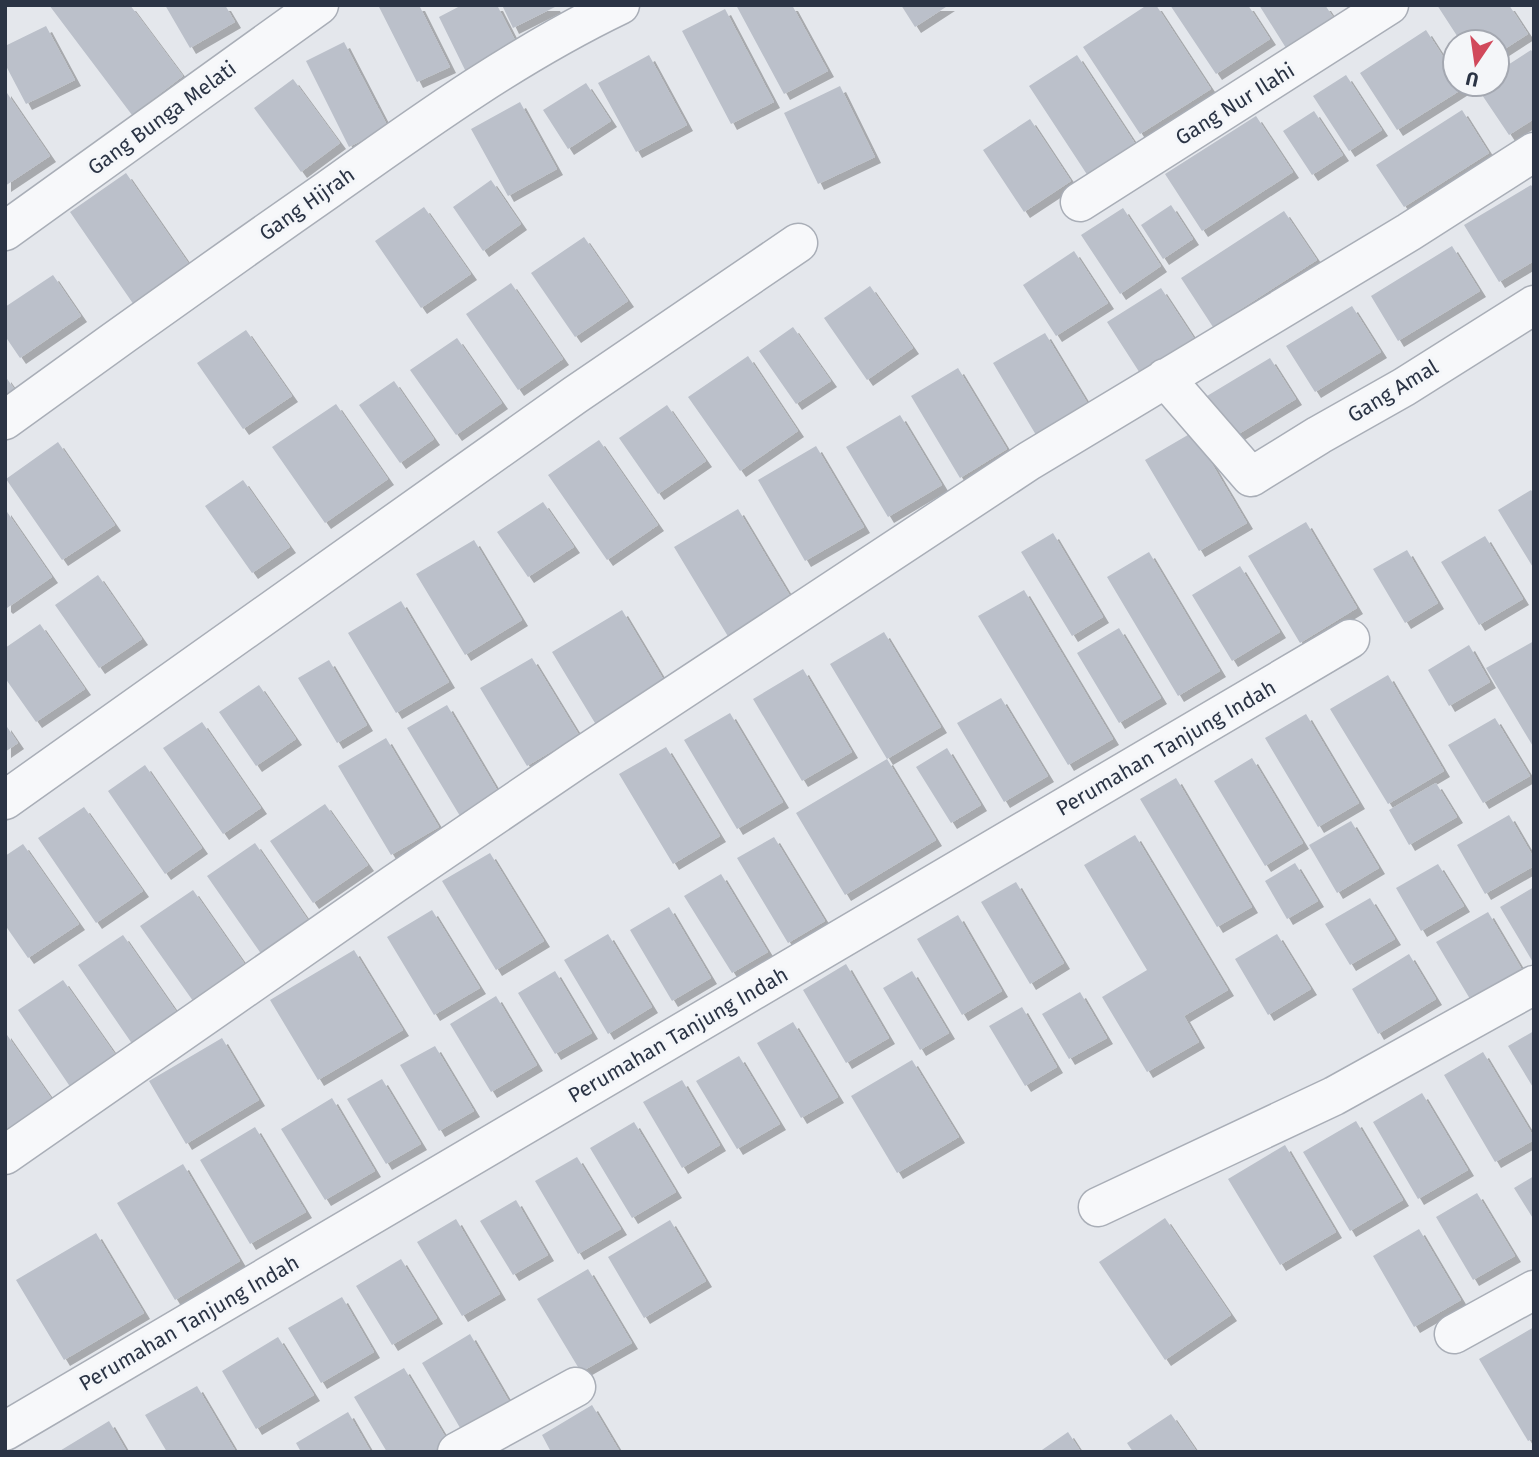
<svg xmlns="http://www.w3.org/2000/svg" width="1539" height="1457" font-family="'Fira Sans',sans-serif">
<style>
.building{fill:#bbc0ca;filter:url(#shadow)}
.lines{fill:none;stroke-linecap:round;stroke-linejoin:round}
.minor-casing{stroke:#a9aeb7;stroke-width:41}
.minor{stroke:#f7f8fa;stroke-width:38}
.labels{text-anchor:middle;stroke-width:6;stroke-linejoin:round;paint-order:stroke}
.street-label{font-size:21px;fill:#2b3445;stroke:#f4f6f9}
</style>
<defs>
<filter id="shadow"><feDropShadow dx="6" dy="6" stdDeviation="0" flood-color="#0004"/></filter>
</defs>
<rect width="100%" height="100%" fill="#e4e7ec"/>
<path class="building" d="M 49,5 L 130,5 L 183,76 L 132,115 Z
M 165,5 L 225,5 L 235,22 L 190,48 Z
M 378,5 L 419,5 L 450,67 L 417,82 Z
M 462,5 L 497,5 L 520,50 L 468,76 L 439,17 Z
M 502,5 L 554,5 L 555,7 L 513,28 Z
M 736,5 L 792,5 L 828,71 L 784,94 Z
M 901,5 L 949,5 L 915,27 Z
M 1147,5 L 1156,5 L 1211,89 L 1140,134 L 1083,47 Z
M 1170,5 L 1248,5 L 1270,39 L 1216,74 Z
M 1259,5 L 1325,5 L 1333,17 L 1286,48 Z
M 1437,5 L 1509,5 L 1528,34 L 1497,54 L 1497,42 L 1461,42 Z
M 725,9 L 774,102 L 731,124 L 682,31 Z
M 46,26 L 75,80 L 26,104 L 5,64 L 5,46 Z
M 1426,30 L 1455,75 L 1455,84 L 1461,84 L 1464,88 L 1397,130 L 1360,73 Z
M 344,42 L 388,127 L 349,147 L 306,61 Z
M 1531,50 L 1534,54 L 1534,119 L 1509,135 L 1476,86 L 1497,84 L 1497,72 Z
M 649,55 L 687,125 L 636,152 L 598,83 Z
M 1077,55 L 1136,145 L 1088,176 L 1029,86 Z
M 1346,75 L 1382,130 L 1349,151 L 1313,96 Z
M 293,79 L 340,143 L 301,172 L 254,108 Z
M 586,83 L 611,121 L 568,149 L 543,110 Z
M 840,86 L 875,157 L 818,184 L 784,113 Z
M 5,90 L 50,156 L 5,186 Z
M 520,102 L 557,169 L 508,196 L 471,129 Z
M 1462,110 L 1489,153 L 1404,207 L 1376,165 Z
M 1314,111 L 1343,155 L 1312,175 L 1283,131 Z
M 1256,116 L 1293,172 L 1202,231 L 1165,174 Z
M 1030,119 L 1071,181 L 1024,212 L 983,150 Z
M 126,173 L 191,267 L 134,305 L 70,212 Z
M 491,180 L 521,224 L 483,251 L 453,207 Z
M 1531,185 L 1534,189 L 1534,261 L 1499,282 L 1464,225 Z
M 1171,205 L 1193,239 L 1163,259 L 1141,225 Z
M 424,207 L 471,274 L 421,308 L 375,241 Z
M 1123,208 L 1161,266 L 1120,294 L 1081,235 Z
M 1284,211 L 1317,260 L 1213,327 L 1181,278 Z
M 584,237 L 628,301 L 575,337 L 531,273 Z
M 1452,246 L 1480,291 L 1398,341 L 1371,296 Z
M 1074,251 L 1108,303 L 1056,336 L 1023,285 Z
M 53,275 L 81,316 L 20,358 L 5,336 L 5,307 Z
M 511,283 L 563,359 L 518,390 L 466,314 Z
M 870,286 L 913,348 L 867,380 L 824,318 Z
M 1161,288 L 1199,346 L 1145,381 L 1107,322 Z
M 1352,306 L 1381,352 L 1315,392 L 1286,346 Z
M 793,327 L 831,381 L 796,404 L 759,351 Z
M 246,330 L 292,396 L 243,429 L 197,363 Z
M 1045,333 L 1088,404 L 1036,435 L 993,363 Z
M 457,338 L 502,403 L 456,435 L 410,370 Z
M 748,356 L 798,431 L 740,471 L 688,397 Z
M 1270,358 L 1296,399 L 1232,438 L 1207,396 Z
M 958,368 L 1007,449 L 960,478 L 911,396 Z
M 5,376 L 20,397 L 5,408 Z
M 394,381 L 434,439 L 400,463 L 359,405 Z
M 336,404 L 388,479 L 325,523 L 272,447 Z
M 667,405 L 706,461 L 658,494 L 619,438 Z
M 900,415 L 942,485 L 888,517 L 846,447 Z
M 1193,432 L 1247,523 L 1199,551 L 1145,460 Z
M 599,440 L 658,525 L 607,560 L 548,475 Z
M 58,442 L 115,525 L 62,560 L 6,479 Z
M 816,446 L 864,527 L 805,561 L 758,480 Z
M 243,480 L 290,547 L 252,573 L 205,506 Z
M 1531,490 L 1534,494 L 1534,569 L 1498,510 Z
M 543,502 L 574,547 L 528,577 L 497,532 Z
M 5,509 L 52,577 L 7,608 L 5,606 Z
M 738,509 L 793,601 L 729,638 L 674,547 Z
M 1306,522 L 1357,608 L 1300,643 L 1248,556 Z
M 1053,533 L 1103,617 L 1072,636 L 1021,552 Z
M 1485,536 L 1523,599 L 1479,625 L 1441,562 Z
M 474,540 L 522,620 L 465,655 L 416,574 Z
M 1407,550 L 1438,603 L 1405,623 L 1373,569 Z
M 1149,552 L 1220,671 L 1178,696 L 1107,577 Z
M 1240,566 L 1280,632 L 1232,661 L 1192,595 Z
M 98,575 L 142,639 L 99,668 L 55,605 Z
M 1024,590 L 1113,739 L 1068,765 L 978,616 Z
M 401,601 L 449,682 L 396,713 L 348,633 Z
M 622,610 L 668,687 L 598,728 L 552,652 Z
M 40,624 L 85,689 L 36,722 L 5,678 L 5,648 Z
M 1119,628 L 1161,698 L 1119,723 L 1077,653 Z
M 884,632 L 941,727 L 887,759 L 830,664 Z
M 1534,641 L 1534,748 L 1486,668 Z
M 1469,645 L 1490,682 L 1449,706 L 1428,670 Z
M 532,658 L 579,735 L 527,766 L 480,688 Z
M 329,660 L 367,725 L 337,743 L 298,678 Z
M 803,669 L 852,752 L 802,781 L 753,699 Z
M 1388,675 L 1444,771 L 1388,804 L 1330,709 Z
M 259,685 L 296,739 L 256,766 L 219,712 Z
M 1001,698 L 1048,776 L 1004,802 L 957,723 Z
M 447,705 L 499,793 L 460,816 L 407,728 Z
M 730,713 L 783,802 L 737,829 L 684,740 Z
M 1306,714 L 1359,803 L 1318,827 L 1265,738 Z
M 1495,718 L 1530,776 L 1483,803 L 1448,745 Z
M 202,722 L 261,808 L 223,834 L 163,748 Z
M 5,724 L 18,743 L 5,752 Z
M 386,738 L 439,827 L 391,855 L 338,766 Z
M 666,747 L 720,836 L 673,864 L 619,774 Z
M 947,748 L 981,805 L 951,823 L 916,767 Z
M 1252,758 L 1303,843 L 1265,866 L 1214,781 Z
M 887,759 L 936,840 L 845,895 L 796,813 Z
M 145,765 L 202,848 L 165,874 L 108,791 Z
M 1176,778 L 1252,907 L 1217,927 L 1140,799 Z
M 1436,783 L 1457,817 L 1409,845 L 1389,810 Z
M 325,804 L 368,865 L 313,903 L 270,841 Z
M 84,807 L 143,891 L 96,923 L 38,838 Z
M 1509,815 L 1534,858 L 1534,866 L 1485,894 L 1457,845 Z
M 1351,821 L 1379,868 L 1337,893 L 1309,845 Z
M 1135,835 L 1228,990 L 1184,1016 L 1199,1042 L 1147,1072 L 1102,997 L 1147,970 L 1084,865 Z
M 774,837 L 825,921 L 788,943 L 737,858 Z
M 255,843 L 312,926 L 264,958 L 207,876 Z
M 23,844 L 79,924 L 28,958 L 5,925 L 5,856 Z
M 490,853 L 544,941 L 496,970 L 442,881 Z
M 1295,863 L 1318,901 L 1287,919 L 1265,881 Z
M 1438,864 L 1464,906 L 1421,931 L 1396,888 Z
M 721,874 L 768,952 L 732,973 L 684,896 Z
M 1016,882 L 1064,963 L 1030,984 L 981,902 Z
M 1534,887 L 1534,964 L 1500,907 Z
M 193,890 L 246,966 L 193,1001 L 140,926 Z
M 1370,898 L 1395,939 L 1350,965 L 1325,924 Z
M 669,907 L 711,978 L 672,1001 L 630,930 Z
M 432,910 L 480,988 L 434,1015 L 387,937 Z
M 1488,912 L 1524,973 L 1473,1004 L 1436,942 Z
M 958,915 L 1002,991 L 962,1015 L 917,939 Z
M 608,934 L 652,1007 L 608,1034 L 564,960 Z
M 1277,934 L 1311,989 L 1268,1015 L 1235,959 Z
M 123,935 L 180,1017 L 135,1048 L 78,965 Z
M 354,950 L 403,1030 L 318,1080 L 270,1000 Z
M 1409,954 L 1436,999 L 1378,1034 L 1352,989 Z
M 846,964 L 889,1038 L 846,1063 L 803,990 Z
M 555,971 L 592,1033 L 555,1054 L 518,993 Z
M 912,971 L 949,1033 L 920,1050 L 883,988 Z
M 63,980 L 117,1057 L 71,1088 L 18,1010 Z
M 1080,992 L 1107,1038 L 1069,1059 L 1042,1014 Z
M 496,996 L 537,1065 L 491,1092 L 450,1024 Z
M 1022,1007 L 1057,1067 L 1025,1086 L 989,1026 Z
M 793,1022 L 838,1097 L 801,1118 L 757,1043 Z
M 1534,1031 L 1534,1089 L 1508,1046 Z
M 5,1032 L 58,1108 L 5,1143 Z
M 222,1038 L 259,1100 L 186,1144 L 149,1081 Z
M 435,1046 L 474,1111 L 439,1131 L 400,1065 Z
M 1483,1052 L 1534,1137 L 1534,1140 L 1495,1162 L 1444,1075 Z
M 739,1056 L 780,1124 L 737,1149 L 696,1081 Z
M 912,1060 L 959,1137 L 897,1173 L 851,1096 Z
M 382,1079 L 421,1144 L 386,1164 L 347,1099 Z
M 682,1080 L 720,1145 L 682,1168 L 643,1102 Z
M 1422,1093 L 1468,1170 L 1418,1199 L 1373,1122 Z
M 332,1098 L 375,1171 L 325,1200 L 281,1129 Z
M 1356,1121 L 1403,1200 L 1350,1231 L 1303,1152 Z
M 634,1122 L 676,1192 L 632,1218 L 590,1148 Z
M 255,1127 L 306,1212 L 250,1244 L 200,1160 Z
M 1285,1145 L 1336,1232 L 1280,1265 L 1228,1179 Z
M 577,1157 L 621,1229 L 578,1254 L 535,1181 Z
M 183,1164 L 240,1261 L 175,1300 L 117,1203 Z
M 1534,1176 L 1534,1220 L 1514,1188 Z
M 1477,1193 L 1515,1256 L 1473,1280 L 1436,1217 Z
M 516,1200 L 548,1255 L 513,1275 L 480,1221 Z
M 1165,1218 L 1231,1315 L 1165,1360 L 1099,1262 Z
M 456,1219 L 500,1294 L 462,1316 L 417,1242 Z
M 670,1220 L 706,1281 L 644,1318 L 608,1257 Z
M 1419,1229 L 1461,1300 L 1414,1327 L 1373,1256 Z
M 96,1233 L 144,1313 L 64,1360 L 16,1280 Z
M 401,1259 L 437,1318 L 392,1345 L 356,1286 Z
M 588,1269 L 632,1343 L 581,1372 L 537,1299 Z
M 342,1297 L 374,1352 L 321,1383 L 288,1328 Z
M 1534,1327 L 1534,1438 L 1528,1441 L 1479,1359 Z
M 470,1334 L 514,1410 L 466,1438 L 422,1363 Z
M 278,1337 L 314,1395 L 256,1429 L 222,1371 Z
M 404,1368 L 449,1443 L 434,1452 L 387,1452 L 354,1397 Z
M 197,1386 L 236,1452 L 167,1452 L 145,1415 Z
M 592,1405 L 620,1452 L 551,1452 L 542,1435 Z
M 348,1412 L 371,1452 L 301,1452 L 296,1443 Z
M 1171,1414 L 1197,1452 L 1133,1452 L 1127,1443 Z
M 109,1421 L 127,1452 L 58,1452 Z
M 1068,1432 L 1081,1452 L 1039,1452 Z"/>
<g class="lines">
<defs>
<path id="minor" d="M 1080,202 L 1389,5
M 5,231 L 319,5
M 1165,378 L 1251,477 L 1319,435 L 1404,387 L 1534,305
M 5,420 C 112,342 220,265 329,189 C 423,122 516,55 620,5
M 5,800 L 575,395 L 798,243
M 5,1155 L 394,884 L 576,760 L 1029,461 L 1409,232 L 1534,152
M 1098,1207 L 1334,1096 L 1534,985
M 1454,1334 L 1534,1290
M 5,1431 L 1350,639
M 457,1452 L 576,1387"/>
</defs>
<use href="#minor" class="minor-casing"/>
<use href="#minor" class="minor"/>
</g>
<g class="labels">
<g class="street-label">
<text transform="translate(1235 104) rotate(-32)" y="7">Gang Nur Ilahi</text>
<text transform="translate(162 118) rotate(-36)" y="7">Gang Bunga Melati</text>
<text transform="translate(307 204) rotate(-35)" y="7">Gang Hijrah</text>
<text transform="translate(1393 391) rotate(-31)" y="7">Gang Amal</text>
<text transform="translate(1166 748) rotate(-30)" y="7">Perumahan Tanjung Indah</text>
<text transform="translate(678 1035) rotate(-30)" y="7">Perumahan Tanjung Indah</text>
<text transform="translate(189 1323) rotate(-30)" y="7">Perumahan Tanjung Indah</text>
</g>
</g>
<rect width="1539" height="1457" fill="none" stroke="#2b3445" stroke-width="14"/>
<g transform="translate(1476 63) rotate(193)"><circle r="33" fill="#f4f6f9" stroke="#a4a8b1" stroke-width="2"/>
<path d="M0-5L12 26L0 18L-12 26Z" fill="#d1495b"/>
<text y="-10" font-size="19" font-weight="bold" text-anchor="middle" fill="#2b3445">U</text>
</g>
</svg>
